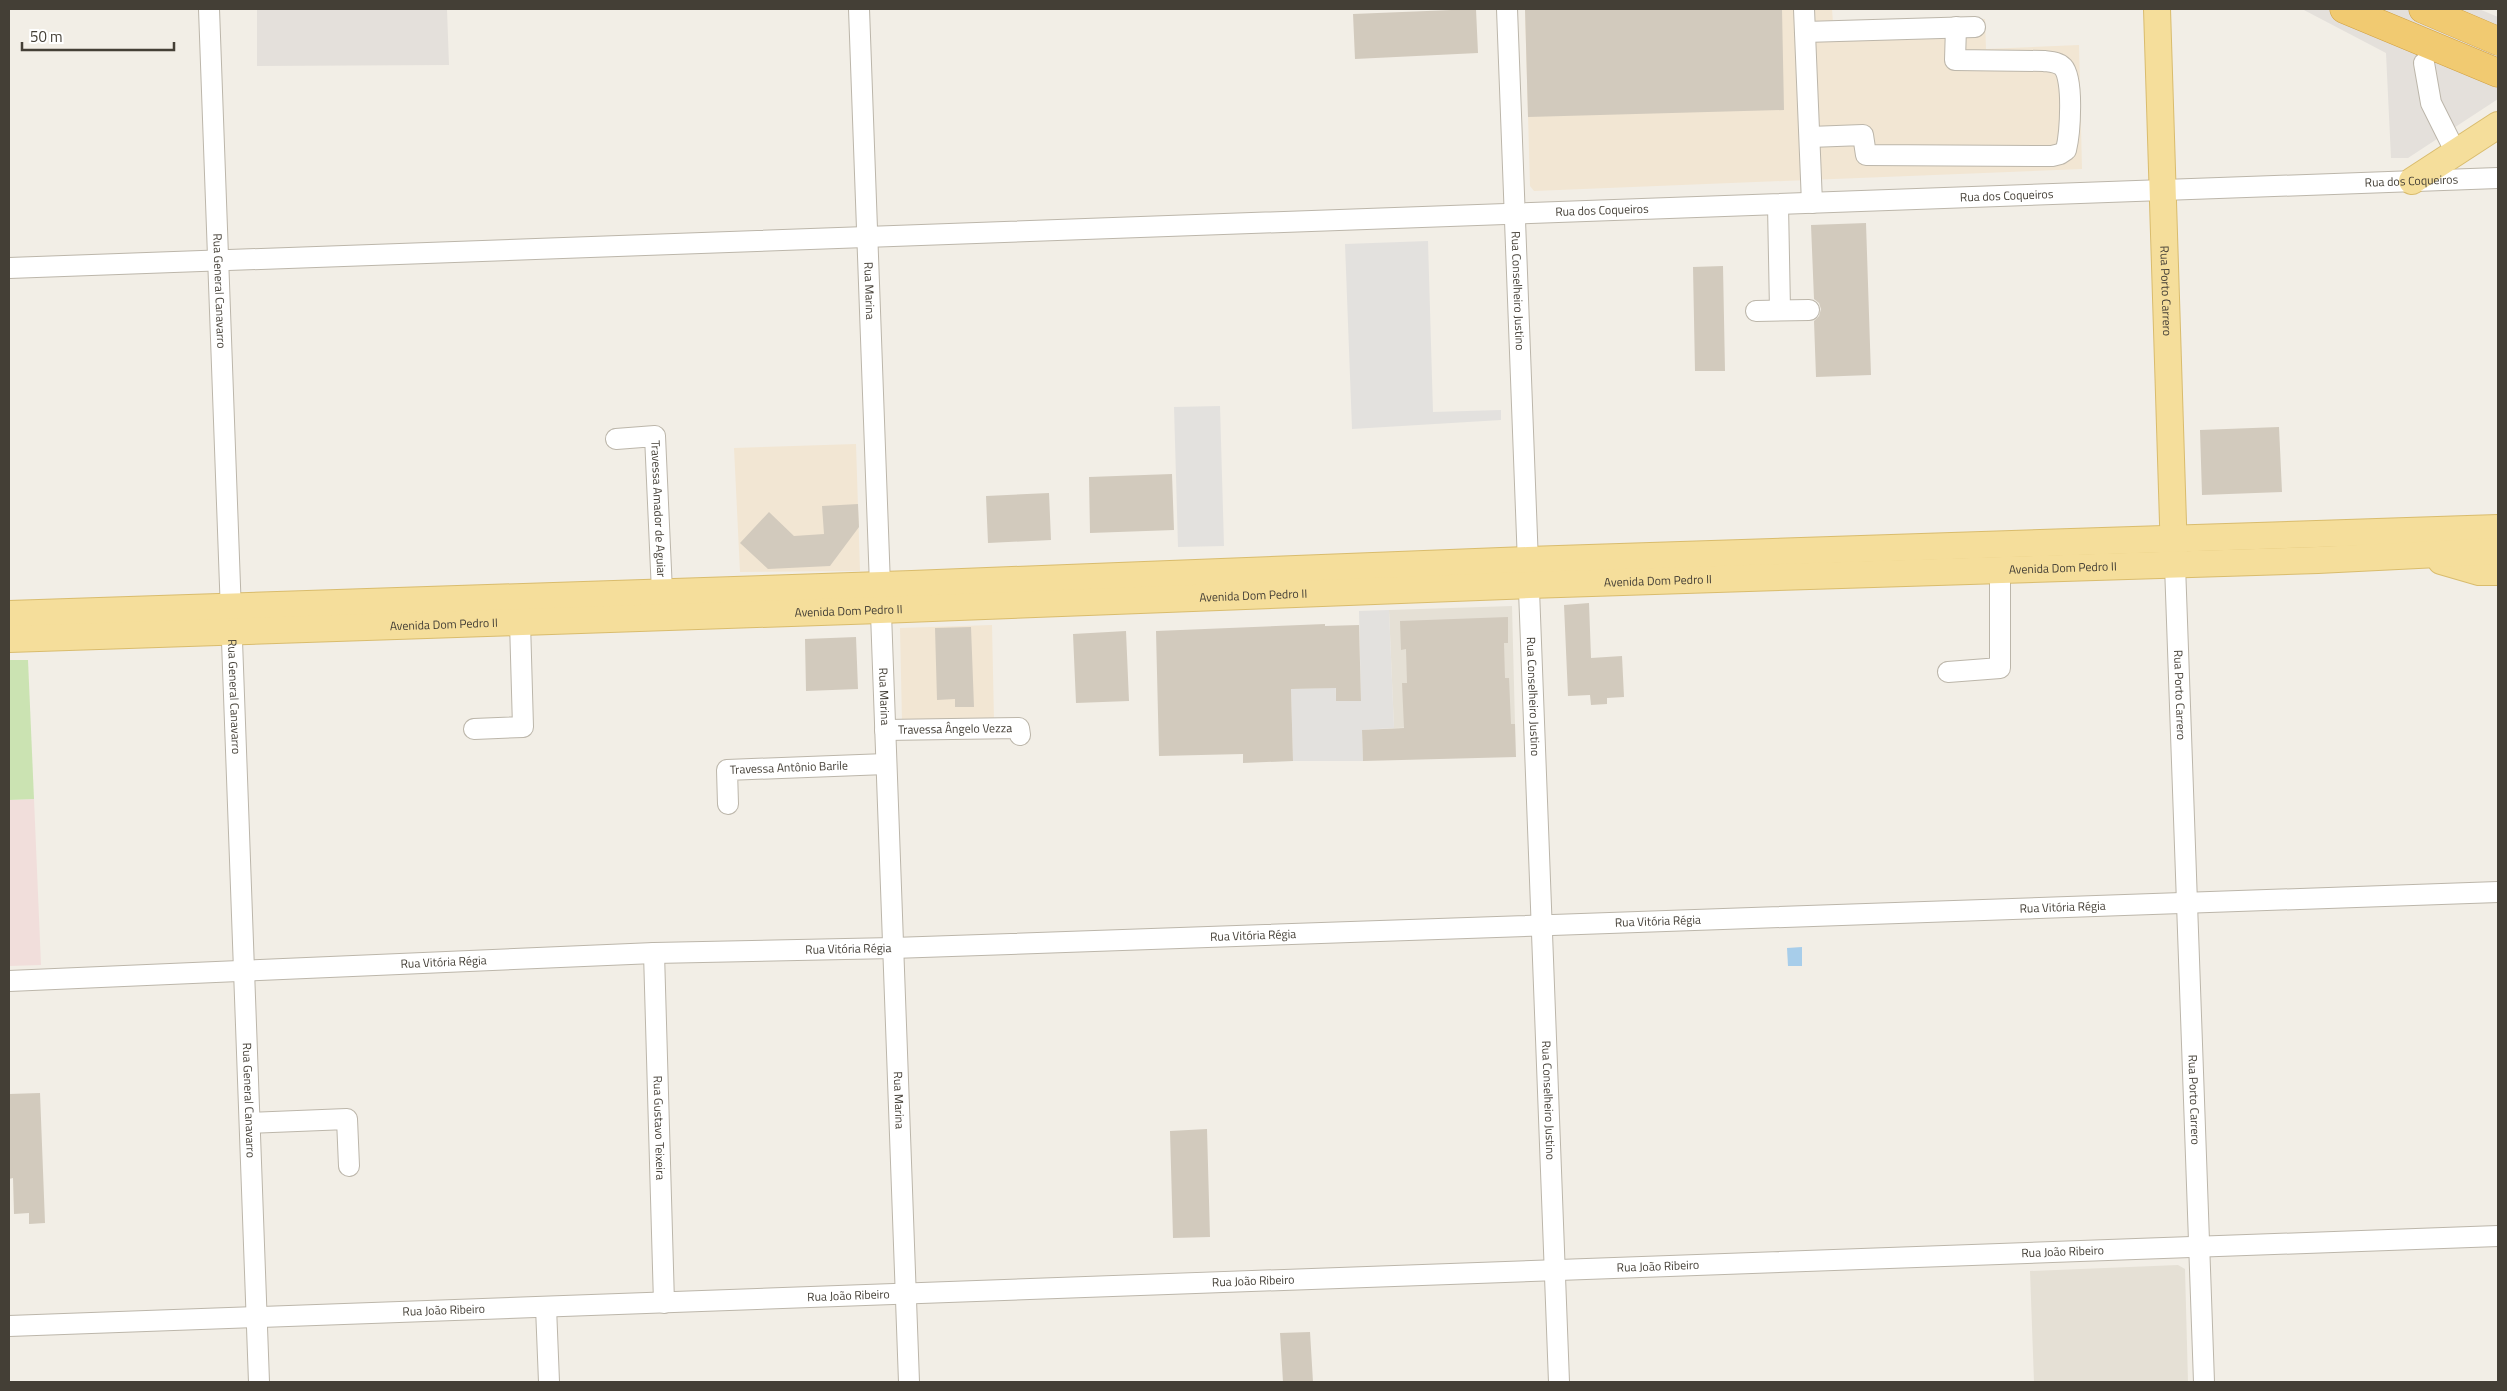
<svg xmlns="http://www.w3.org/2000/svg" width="2507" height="1391" font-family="'Titillium Web',sans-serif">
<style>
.residential{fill:#e5e0d5}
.commercial{fill:#f2e6d3}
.industrial{fill:#e4e0db}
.medical{fill:#f1dedb}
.green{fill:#cbe3b2}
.parking{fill:#e3e1de}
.water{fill:#a7cdea}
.building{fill:#d2cabd}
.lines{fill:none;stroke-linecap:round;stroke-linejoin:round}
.minor-casing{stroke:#bcb6aa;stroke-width:22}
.major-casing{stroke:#d9bc6d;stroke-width:28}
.highway-casing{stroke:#d0a042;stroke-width:29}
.minor{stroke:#fff;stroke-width:20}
.major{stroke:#f5de9b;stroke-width:26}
.highway{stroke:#f1ca71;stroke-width:28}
.labels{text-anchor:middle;stroke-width:4;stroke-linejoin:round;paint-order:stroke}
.street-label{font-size:12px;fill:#443f36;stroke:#fff}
</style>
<rect width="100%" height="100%" fill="#f2eee6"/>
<path class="residential" d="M 1512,606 L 1515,724 L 1394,728 L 1389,610 Z
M 2178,1265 L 2185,1269 L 2188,1382 L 2034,1382 L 2030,1271 Z"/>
<path class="commercial" d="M 1525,9 L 1832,9 L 1833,23 L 1985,19 L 1986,49 L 2079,45 L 2082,169 L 1534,191 L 1530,186 Z
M 856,444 L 860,571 L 740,572 L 734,448 Z
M 992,625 L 994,721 L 902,722 L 900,628 Z"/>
<path class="industrial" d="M 257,9 L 447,9 L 449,65 L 257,66 Z
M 2302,9 L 2479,9 L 2498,17 L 2498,99 L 2408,158 L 2391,158 L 2386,53 Z"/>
<path class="medical" d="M 34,799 L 41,965 L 9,966 L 9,800 Z"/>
<path class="green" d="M 9,660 L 28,660 L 34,799 L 9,800 Z"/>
<path class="parking" d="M 1428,241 L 1433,412 L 1501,410 L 1501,420 L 1352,429 L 1345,244 Z
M 1220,406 L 1224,546 L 1178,547 L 1174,407 Z
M 1389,610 L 1394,728 L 1362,730 L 1363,761 L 1293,761 L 1291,689 L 1326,688 L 1335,628 L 1336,701 L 1361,701 L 1359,611 Z"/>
<path class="water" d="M 1802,947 L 1802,966 L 1788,966 L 1787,948 Z"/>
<path class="building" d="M 1476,9 L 1478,53 L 1355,59 L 1353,14 Z
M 1525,9 L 1782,9 L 1784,110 L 1528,117 Z
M 1866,223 L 1871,375 L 1816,377 L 1814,321 L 1819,316 L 1821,309 L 1819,303 L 1814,299 L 1811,225 Z
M 1723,266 L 1725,371 L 1695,371 L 1693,267 Z
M 2279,427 L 2282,492 L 2202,495 L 2200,430 Z
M 1172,474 L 1174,530 L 1090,533 L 1089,477 Z
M 1049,493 L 1051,540 L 988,543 L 986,496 Z
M 858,504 L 859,527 L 830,566 L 768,569 L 740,543 L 769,512 L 794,536 L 824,534 L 822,506 Z
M 1589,603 L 1591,658 L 1622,656 L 1624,697 L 1607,698 L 1607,704 L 1591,705 L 1590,695 L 1568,696 L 1564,605 Z
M 1508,617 L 1508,643 L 1504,643 L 1505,678 L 1509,678 L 1511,724 L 1515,724 L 1516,757 L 1363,761 L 1362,730 L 1404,728 L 1402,683 L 1407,683 L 1406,649 L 1401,650 L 1400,621 Z
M 1325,624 L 1325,626 L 1359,625 L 1361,701 L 1336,701 L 1336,688 L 1291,689 L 1293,761 L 1243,763 L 1243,754 L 1159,756 L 1156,631 Z
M 971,627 L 974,707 L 955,707 L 955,699 L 937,700 L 935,628 Z
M 1126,631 L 1129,701 L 1076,703 L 1073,634 Z
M 856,637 L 858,689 L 806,691 L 805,639 Z
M 40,1093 L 45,1223 L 29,1224 L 29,1213 L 14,1214 L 13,1178 L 9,1179 L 9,1094 Z
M 1207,1129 L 1210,1237 L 1173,1238 L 1170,1131 Z
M 1310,1332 L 1313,1382 L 1283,1382 L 1280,1333 Z"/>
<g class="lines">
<defs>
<g id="minor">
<path id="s1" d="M 209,9 L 259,1382"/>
<path id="s2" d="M 859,9 L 909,1382"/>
<path id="s3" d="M 1507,9 L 1559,1382"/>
<path d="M 1804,9 L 1812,203"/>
<path d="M 1805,32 L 1975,27"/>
<path d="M 2424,63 L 2431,103 L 2455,151"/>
<path d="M 1810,137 L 1863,135 L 1866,155 L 2052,156 L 2060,154 L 2066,150 C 2070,134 2074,79 2063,67 C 2058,62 2051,62 2044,61 L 1955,60 L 1956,27"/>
<path d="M 1778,205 L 1780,310"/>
<path id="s4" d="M 9,268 L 2498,178"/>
<path d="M 1756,311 L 1809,310"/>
<path id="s5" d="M 616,439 L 655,436 L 662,592"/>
<path id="s6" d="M 2175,565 L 2204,1382"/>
<path d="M 1948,672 L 2000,668 L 2000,570"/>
<path d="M 474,729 L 523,727 L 520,622"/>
<path id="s7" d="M 885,730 L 1019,728 L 1020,735"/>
<path id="s8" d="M 728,804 L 727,770 L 886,764"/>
<path id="s9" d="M 654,953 L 664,1303"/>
<path id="s10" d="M 9,981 L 654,953 L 893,948 L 2498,892"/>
<path d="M 250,1123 L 347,1119 L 349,1166"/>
<path d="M 546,1307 L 549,1382"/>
<path id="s11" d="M 9,1326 L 2498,1236"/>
</g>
<g id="major">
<path id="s12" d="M 2157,9 L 2174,555"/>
<path d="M 2412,181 L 2498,125"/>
<path d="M 2441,561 L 2479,572 L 2498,572"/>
<path d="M 9,614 L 912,584 L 1528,560 L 2498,528"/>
<path id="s13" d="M 9,639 L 880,610 L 1529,585 L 2318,560 L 2498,551"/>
</g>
<path id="highway" d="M 2344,9 L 2498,73
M 2423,9 L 2498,41"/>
</defs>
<use href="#minor" class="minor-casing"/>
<use href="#major" class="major-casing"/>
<use href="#highway" class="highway-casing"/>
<use href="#minor" class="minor"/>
<use href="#major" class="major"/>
<use href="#highway" class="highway"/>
</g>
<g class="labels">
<g class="street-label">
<text dy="4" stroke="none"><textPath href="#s4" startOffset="2404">Rua dos Coqueiros</textPath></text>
<text dy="4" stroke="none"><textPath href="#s4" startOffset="1999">Rua dos Coqueiros</textPath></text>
<text dy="4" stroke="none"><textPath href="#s4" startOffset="1594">Rua dos Coqueiros</textPath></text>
<text dy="4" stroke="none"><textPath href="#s1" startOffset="282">Rua General Canavarro</textPath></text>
<text dy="4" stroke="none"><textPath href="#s2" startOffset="282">Rua Marina</textPath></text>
<text dy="4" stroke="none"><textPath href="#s3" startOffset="282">Rua Conselheiro Justino</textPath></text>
<text dy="4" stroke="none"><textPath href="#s12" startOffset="282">Rua Porto Carrero</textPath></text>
<text dy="4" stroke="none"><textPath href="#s5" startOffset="112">Travessa Amador de Aguiar</textPath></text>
<text dy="4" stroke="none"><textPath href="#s13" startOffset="2055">Avenida Dom Pedro II</textPath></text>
<text dy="4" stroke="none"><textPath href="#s13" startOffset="1650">Avenida Dom Pedro II</textPath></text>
<text dy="4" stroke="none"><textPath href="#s13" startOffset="1245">Avenida Dom Pedro II</textPath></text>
<text dy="4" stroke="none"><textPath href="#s13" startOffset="840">Avenida Dom Pedro II</textPath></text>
<text dy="4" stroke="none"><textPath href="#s13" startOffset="435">Avenida Dom Pedro II</textPath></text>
<text dy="4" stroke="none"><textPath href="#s1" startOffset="688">Rua General Canavarro</textPath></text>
<text dy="4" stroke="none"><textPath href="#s3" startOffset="688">Rua Conselheiro Justino</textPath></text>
<text dy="4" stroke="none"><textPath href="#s2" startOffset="688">Rua Marina</textPath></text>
<text dy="4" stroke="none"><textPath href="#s6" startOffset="130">Rua Porto Carrero</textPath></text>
<text dy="4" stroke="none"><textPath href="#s7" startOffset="70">Travessa Ângelo Vezza</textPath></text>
<text dy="4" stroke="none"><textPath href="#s8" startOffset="96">Travessa Antônio Barile</textPath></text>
<text dy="4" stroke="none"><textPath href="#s10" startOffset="2055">Rua Vitória Régia</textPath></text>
<text dy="4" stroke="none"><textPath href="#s10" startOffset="1650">Rua Vitória Régia</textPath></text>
<text dy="4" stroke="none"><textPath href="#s10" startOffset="1245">Rua Vitória Régia</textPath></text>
<text dy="4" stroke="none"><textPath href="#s10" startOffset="840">Rua Vitória Régia</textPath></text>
<text dy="4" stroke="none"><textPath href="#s10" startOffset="435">Rua Vitória Régia</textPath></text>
<text dy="4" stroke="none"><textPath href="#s1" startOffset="1092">Rua General Canavarro</textPath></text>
<text dy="4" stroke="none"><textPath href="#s2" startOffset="1092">Rua Marina</textPath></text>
<text dy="4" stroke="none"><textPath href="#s3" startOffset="1092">Rua Conselheiro Justino</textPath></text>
<text dy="4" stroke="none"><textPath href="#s6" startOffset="535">Rua Porto Carrero</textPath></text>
<text dy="4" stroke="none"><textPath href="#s9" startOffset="175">Rua Gustavo Teixeira</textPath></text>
<text dy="4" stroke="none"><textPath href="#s11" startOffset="2055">Rua João Ribeiro</textPath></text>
<text dy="4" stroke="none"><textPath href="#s11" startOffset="1650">Rua João Ribeiro</textPath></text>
<text dy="4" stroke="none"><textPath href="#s11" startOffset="1245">Rua João Ribeiro</textPath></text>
<text dy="4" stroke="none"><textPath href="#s11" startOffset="840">Rua João Ribeiro</textPath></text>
<text dy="4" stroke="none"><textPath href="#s11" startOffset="435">Rua João Ribeiro</textPath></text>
</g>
</g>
<rect width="2507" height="1391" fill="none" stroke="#443f36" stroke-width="20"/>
<path d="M22 42v8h152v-8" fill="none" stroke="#443f36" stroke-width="2.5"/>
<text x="30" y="42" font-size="15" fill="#443f36" stroke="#ffffff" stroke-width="4" paint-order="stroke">50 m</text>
</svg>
